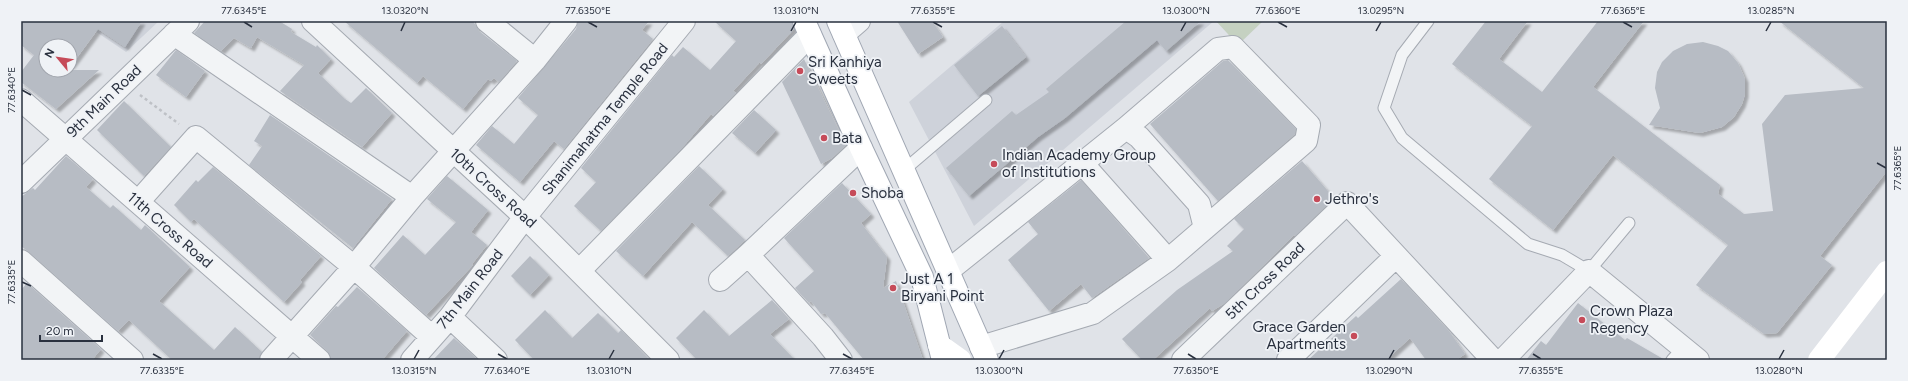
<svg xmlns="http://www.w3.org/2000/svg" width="1908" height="381" font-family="Figtree,sans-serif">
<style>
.built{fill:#ced2da}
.green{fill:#c5d1c1}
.building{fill:#b7bcc4;filter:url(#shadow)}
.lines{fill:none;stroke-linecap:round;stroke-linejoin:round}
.lane-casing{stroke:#a5aab2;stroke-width:13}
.street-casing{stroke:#a5aab2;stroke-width:24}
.primary-casing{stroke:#a0a7b3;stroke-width:24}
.path{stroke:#bec1c6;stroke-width:2.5;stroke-dasharray:3 3;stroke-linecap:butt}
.lane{stroke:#f2f4f6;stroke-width:11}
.street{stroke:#f2f4f6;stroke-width:22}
.secondary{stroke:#fff;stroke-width:22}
.primary{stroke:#fff;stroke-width:22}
.ticks{fill:none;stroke:#29303e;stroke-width:1.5}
.poi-dot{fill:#c64b59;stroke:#eff2f6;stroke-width:1.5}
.labels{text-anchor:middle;stroke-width:3.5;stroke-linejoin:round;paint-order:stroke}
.poi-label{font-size:15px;fill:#29303e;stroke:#eff2f6;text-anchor:start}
.street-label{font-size:15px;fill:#29303e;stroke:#eff2f6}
.neatline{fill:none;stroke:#29303e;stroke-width:1.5}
.ticks-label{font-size:10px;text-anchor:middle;fill:#29303e}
</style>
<defs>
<filter id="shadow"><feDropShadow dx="3.5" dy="3.5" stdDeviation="1" flood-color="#0004"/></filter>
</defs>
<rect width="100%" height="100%" fill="#e0e3e8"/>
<path class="built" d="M 80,21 L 159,21 L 126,52 Z
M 1004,21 L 1214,21 L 974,226 L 909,102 Z"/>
<path class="green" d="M 1216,21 L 1263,21 L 1238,45 Z"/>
<path class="building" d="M 21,21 L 142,21 L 125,47 L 98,29 L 70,67 L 70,46 L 46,46 L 46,70 L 99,70 L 56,109 L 21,82 L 21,72 L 34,55 L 21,45 Z
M 205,21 L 279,21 L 292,29 L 291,32 L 316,47 L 317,45 L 331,59 L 318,73 L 345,99 L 351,103 L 366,88 L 392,113 L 362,147 L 280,91 L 304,65 L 257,37 L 251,48 L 234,38 L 221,51 L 194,33 Z
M 344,21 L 473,21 L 479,31 L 517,61 L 499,82 L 494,78 L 491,81 L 488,79 L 463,109 L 423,76 L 417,83 Z
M 578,21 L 649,21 L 642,30 L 653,39 L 564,149 L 554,141 L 520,182 L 476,145 L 492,126 L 514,144 L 538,115 L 518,98 L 576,29 Z
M 714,21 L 792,21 L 794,29 L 761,64 L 760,62 L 733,91 L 736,93 L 713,116 L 711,114 L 681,149 L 601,231 L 574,206 L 596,182 L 581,168 L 672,55 L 674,57 L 683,47 L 710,70 L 736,41 Z
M 897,21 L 932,21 L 943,37 L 918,54 Z
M 1126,21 L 1201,21 L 1166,51 L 1157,40 L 1065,118 L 1038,137 L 969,196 L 946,168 L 1012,111 L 1016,115 L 1049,92 L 1046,89 Z
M 1486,21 L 1528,21 L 1499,59 L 1542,92 L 1598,21 L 1644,21 L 1593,87 L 1720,185 L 1718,194 L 1744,214 L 1773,211 L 1762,124 L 1785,95 L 1864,88 L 1779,21 L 1887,21 L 1887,171 L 1820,256 L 1832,265 L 1777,333 L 1764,334 L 1696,285 L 1728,245 L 1613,155 L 1553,230 L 1489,179 L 1532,126 L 1452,64 Z
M 1002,26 L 1026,57 L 978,96 L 954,65 Z
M 1703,42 L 1718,46 L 1728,51 L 1738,63 L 1745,79 L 1745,94 L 1742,104 L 1734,117 L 1722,127 L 1700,133 L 1649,125 L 1660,108 L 1655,88 L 1657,72 L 1662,62 L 1673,51 L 1687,44 Z
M 176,50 L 205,71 L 186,97 L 156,75 Z
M 804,59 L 846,145 L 832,158 L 821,164 L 782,82 Z
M 1228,60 L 1296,129 L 1295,134 L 1218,201 L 1150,124 L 1223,61 Z
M 124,101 L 171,147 L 144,176 L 97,130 Z
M 754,110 L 776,130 L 755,153 L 732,133 Z
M 270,115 L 392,199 L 353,248 L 249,165 L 262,146 L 254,141 Z
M 66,156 L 93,179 L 86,187 L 110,208 L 113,205 L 141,230 L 145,225 L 190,267 L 159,301 L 214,350 L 235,327 L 262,352 L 259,360 L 172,360 L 129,320 L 118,331 L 29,252 L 21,246 L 21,197 L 33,188 L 35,190 Z
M 1302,161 L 1334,198 L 1295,236 L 1294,235 L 1225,303 L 1212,311 L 1210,308 L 1153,360 L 1142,360 L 1122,339 L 1177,290 L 1233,251 L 1227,246 L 1244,229 L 1234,219 Z
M 699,166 L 723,189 L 708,205 L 745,240 L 728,256 L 692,222 L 643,276 L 616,251 Z
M 213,167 L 321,256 L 300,280 L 302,282 L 284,302 L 196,221 L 194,219 L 191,222 L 174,205 L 196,180 L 198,182 Z
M 447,176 L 488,210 L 471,232 L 487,245 L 472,264 L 473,265 L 426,315 L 374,268 L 403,235 L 425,255 L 456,222 L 427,199 Z
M 1081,180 L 1149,258 L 1092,298 L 1081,284 L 1049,311 L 1008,260 L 1038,234 L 1028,222 Z
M 842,183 L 871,214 L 861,223 L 887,257 L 883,288 L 896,281 L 923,360 L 864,360 L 825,313 L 821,314 L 811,301 L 809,303 L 795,288 L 814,271 L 784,238 Z
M 530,256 L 549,275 L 530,295 L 511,276 Z
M 1401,279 L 1449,331 L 1465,354 L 1456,360 L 1426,360 L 1410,338 L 1386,360 L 1308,360 L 1356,316 L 1358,318 Z
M 27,283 L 101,349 L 92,360 L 21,360 L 21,290 Z
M 357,287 L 407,331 L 382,360 L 331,360 L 327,351 L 310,335 L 336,306 L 338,307 Z
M 772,300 L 789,319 L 770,334 L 795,360 L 697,360 L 676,338 L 704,310 L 729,336 Z
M 1578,303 L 1625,340 L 1627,338 L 1665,360 L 1526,360 L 1541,341 L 1546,345 Z
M 545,310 L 572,338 L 598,313 L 618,333 L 621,330 L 650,360 L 534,360 L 515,340 Z
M 454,338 L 478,360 L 433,360 Z"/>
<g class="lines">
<defs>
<path id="lane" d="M 1428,21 L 1402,55 L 1384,108 L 1402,138 L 1528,244 L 1562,255 L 1589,271 L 1629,223
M 904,170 L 986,100
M 1672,360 L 1683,348"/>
<path id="street" d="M 313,21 L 525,217 L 668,360
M 487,21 L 535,60
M 174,34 L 412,197
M 844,34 L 859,21
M 21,100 L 319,360
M 1126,128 L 1139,137 L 1199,204 L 1205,228
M 1081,162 L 1168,260
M 21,182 L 188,21
M 138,202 L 196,137 L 354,267 L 432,337
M 21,261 L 132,360
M 580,270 L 810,35
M 948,271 L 1126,128 L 1218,49 L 1233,47 L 1309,125 L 1306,141 L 1168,260 L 1093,313 L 981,347
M 720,280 L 748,255
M 450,317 L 496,360
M 271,360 L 354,267 L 412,197 L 535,60 L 566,21
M 412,360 L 450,317 L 525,217 L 684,21
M 841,360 L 823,337 L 748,255 L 861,148
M 1183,360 L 1347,203 L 1493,360
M 1288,360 L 1396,256
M 1503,360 L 1589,271 L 1698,360"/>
<path id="primary" d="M 804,21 L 861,148 L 922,277 L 943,360
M 838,21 L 987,360"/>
</defs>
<use href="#lane" class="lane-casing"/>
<use href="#street" class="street-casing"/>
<use href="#primary" class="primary-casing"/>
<path class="path" d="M 140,95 L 179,124"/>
<use href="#lane" class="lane"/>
<use href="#street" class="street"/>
<path class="secondary" d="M 939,345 L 960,360
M 1819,360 L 1887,272"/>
<use href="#primary" class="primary"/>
</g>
<path class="ticks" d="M 244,22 L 252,27M 588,22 L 597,27M 933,22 L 942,27M 1278,22 L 1287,27M 1623,22 L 1632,27M 401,31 L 405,22M 791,31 L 796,22M 1181,31 L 1186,22M 1376,31 L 1381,22M 1766,31 L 1771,22M 22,90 L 31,95M 1877,163 L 1886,168M 22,282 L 31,286M 153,354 L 162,359M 498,354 L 507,359M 843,354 L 852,359M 1188,354 L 1196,359M 1533,354 L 1541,359M 414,359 L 419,350M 609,359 L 614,350M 999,359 L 1004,350M 1389,359 L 1394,350M 1779,359 L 1784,350"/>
<g class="poi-dot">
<circle cx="800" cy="71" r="4"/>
<circle cx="824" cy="138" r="4"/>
<circle cx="994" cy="164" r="4"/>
<circle cx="853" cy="193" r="4"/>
<circle cx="1317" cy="199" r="4"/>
<circle cx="893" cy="288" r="4"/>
<circle cx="1582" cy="320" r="4"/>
<circle cx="1354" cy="336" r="4"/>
</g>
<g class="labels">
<g class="poi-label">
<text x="808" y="67">Sri Kanhiya<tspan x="808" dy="17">Sweets</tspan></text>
<text x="832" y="143">Bata</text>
<text x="1002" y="160">Indian Academy Group<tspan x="1002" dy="17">of Institutions</tspan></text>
<text x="861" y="198">Shoba</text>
<text x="1325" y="204">Jethro's</text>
<text x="901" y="284">Just A 1<tspan x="901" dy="17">Biryani Point</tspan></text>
<text x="1590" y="316">Crown Plaza<tspan x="1590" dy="17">Regency</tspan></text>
<text x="1346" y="332" text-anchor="end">Grace Garden<tspan x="1346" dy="17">Apartments</tspan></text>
</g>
<g class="street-label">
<text transform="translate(104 101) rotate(-44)" y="5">9th Main Road</text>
<text transform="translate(605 119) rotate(-51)" y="5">Shanimahatma Temple Road</text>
<text transform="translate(493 188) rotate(42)" y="5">10th Cross Road</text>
<text transform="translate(170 230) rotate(41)" y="5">11th Cross Road</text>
<text transform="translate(1265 281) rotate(-44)" y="5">5th Cross Road</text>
<text transform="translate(470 289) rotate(-52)" y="5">7th Main Road</text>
</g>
</g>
<rect width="1908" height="381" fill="none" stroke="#eff2f6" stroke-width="44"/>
<g transform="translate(58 58) rotate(299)"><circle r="19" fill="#eff2f6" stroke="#a0a4ac"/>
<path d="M0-3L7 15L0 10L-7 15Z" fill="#c64b59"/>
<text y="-6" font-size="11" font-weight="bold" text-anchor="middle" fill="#29303e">N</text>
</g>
<path d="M40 335v6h62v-6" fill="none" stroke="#29303e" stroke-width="2"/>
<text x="46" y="335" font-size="12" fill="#29303e" stroke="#eff2f6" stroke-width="3" paint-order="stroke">20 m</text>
<rect x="22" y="22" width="1864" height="337" class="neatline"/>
<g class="ticks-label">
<text x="244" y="14">77.6345°E</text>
<text x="405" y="14">13.0320°N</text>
<text x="588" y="14">77.6350°E</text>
<text x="796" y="14">13.0310°N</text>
<text x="933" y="14">77.6355°E</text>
<text x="1186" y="14">13.0300°N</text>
<text x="1278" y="14">77.6360°E</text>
<text x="1381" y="14">13.0295°N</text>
<text x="1623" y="14">77.6365°E</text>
<text x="1771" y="14">13.0285°N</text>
<text transform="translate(11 90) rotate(-90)" y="4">77.6340°E</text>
<text transform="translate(1897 168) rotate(-90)" y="4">77.6365°E</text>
<text transform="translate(11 282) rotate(-90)" y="4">77.6335°E</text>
<text x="162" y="374">77.6335°E</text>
<text x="414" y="374">13.0315°N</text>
<text x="507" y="374">77.6340°E</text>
<text x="609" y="374">13.0310°N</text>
<text x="852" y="374">77.6345°E</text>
<text x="999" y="374">13.0300°N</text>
<text x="1196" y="374">77.6350°E</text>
<text x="1389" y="374">13.0290°N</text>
<text x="1541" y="374">77.6355°E</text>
<text x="1779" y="374">13.0280°N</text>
</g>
</svg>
